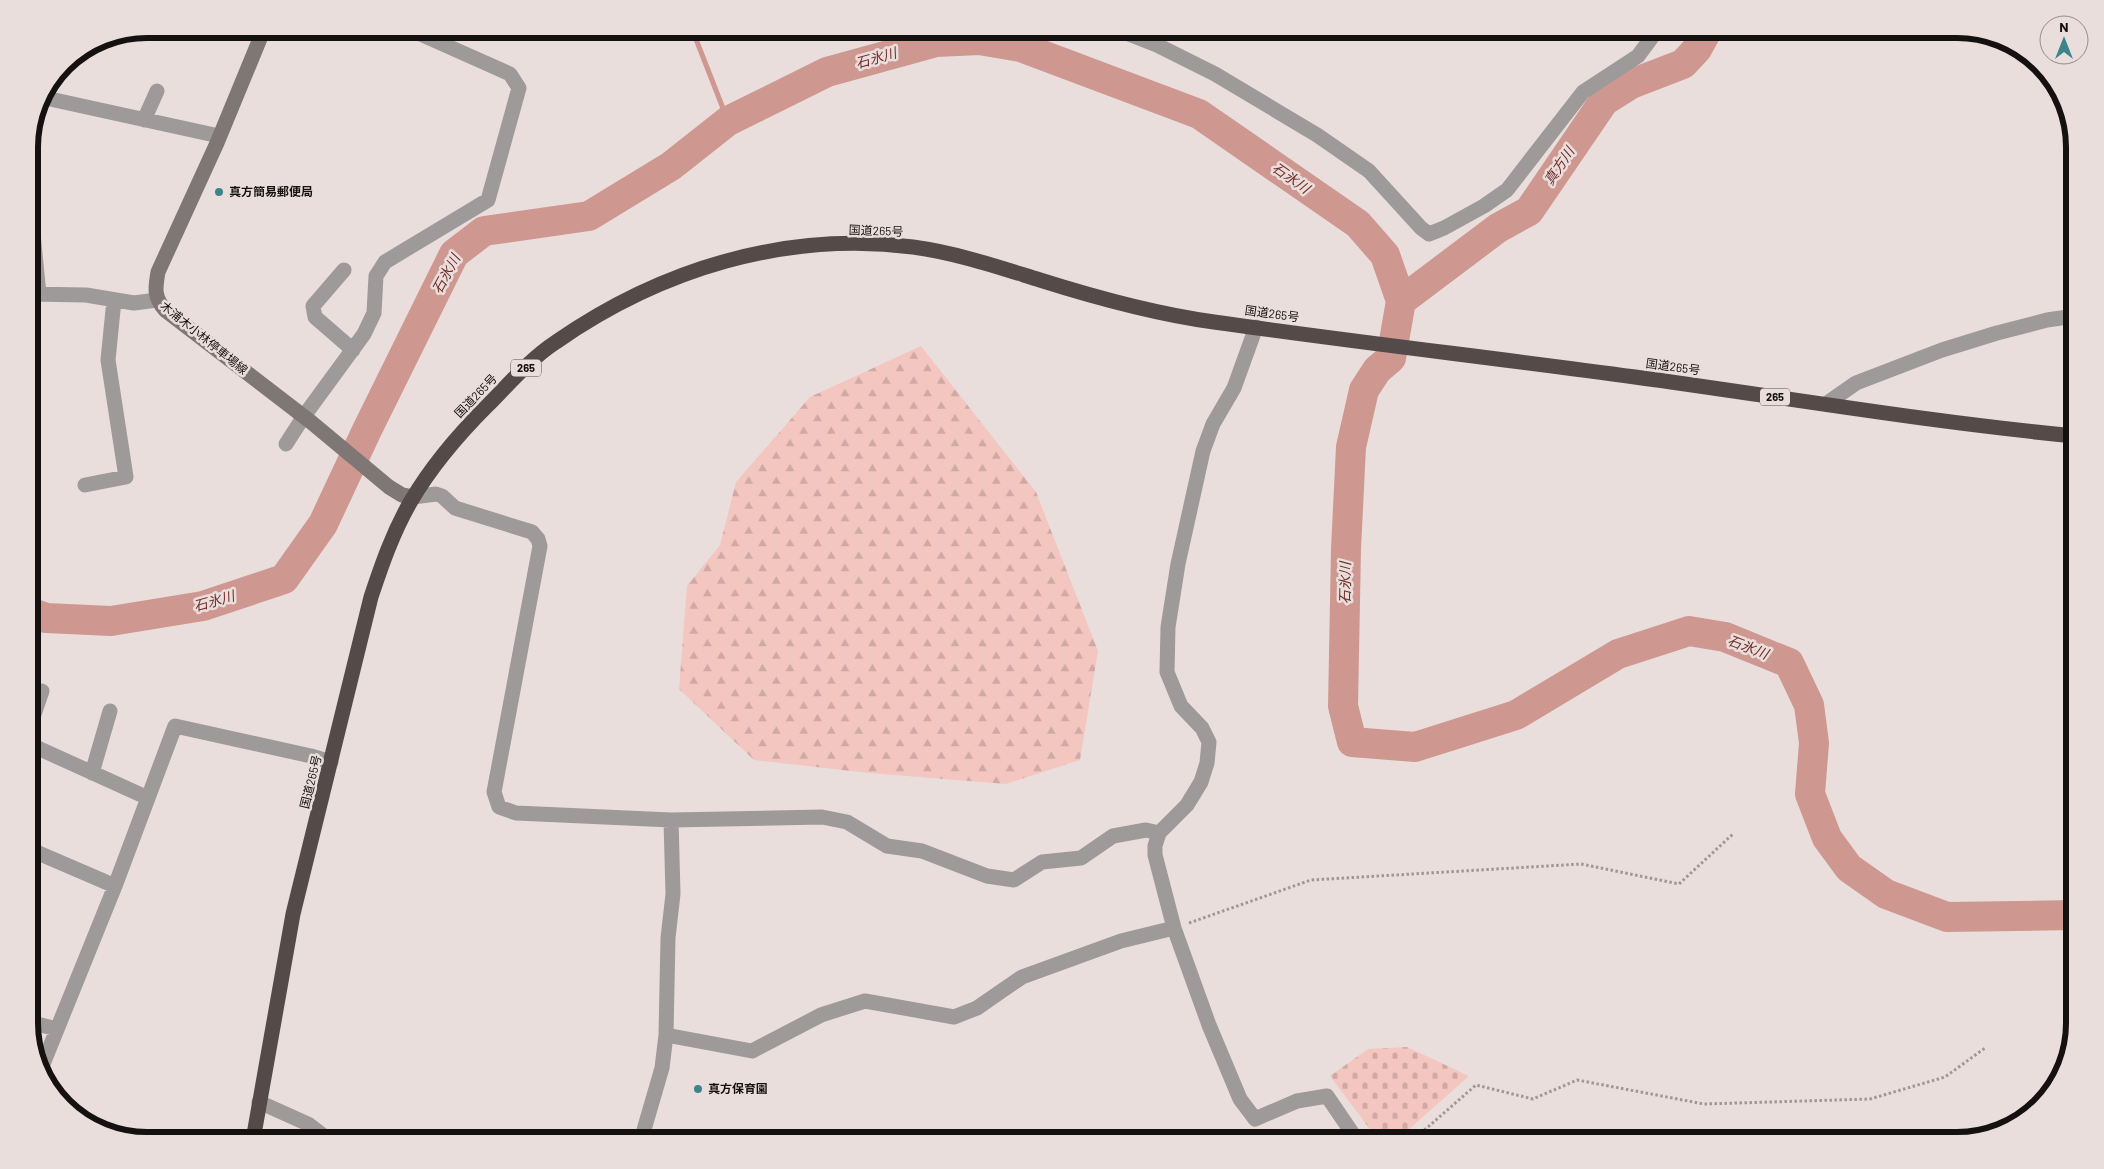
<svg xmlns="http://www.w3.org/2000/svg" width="2104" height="1169" font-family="Barlow,'Noto Sans JP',sans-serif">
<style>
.forest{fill:url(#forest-firs)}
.cemetery{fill:url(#cemetery-stones)}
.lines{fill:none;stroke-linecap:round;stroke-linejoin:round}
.stream{stroke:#ce9891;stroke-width:5}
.river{stroke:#ce9891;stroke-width:30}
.path{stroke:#a09795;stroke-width:3;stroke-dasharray:2.5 2.5;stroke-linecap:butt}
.street{stroke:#9e9a99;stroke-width:15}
.secondary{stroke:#7e7776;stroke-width:15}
.highway{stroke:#544a49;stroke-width:15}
.poi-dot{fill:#3d848d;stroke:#eadedc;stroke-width:2}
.labels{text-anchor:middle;stroke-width:5;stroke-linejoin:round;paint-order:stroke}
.shield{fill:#eadedc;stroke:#544e4d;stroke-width:1}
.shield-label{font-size:11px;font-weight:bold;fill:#141110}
.poi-label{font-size:12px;font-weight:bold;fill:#141110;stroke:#eadedc;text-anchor:start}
.street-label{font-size:12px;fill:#141110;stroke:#eadedc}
.water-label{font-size:14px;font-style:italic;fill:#702d28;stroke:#eadedc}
.rim{fill:none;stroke:#141110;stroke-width:6}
</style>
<defs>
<pattern id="forest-firs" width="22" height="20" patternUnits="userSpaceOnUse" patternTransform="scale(1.25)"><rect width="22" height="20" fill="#f4c6c0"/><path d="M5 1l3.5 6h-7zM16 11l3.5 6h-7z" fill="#d0a9a4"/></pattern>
<pattern id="cemetery-stones" width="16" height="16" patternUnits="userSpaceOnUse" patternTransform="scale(1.25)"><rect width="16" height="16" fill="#f4c6c0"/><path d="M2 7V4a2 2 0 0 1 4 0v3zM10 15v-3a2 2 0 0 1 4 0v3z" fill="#d0a9a4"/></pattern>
</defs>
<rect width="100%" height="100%" fill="#eadedc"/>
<path class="forest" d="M 921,346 L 1036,492 L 1098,651 L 1080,760 L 1006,784 L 869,773 L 754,760 L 679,689 L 687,586 L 720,545 L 736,482 L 810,397 Z"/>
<path class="cemetery" d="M 1407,1047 L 1469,1076 L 1397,1140 L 1378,1140 L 1330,1076 L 1368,1049 Z"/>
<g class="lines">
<path class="stream" d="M 692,29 L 728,121"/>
<path class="river" d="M 1401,301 L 1498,228 L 1529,211 L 1604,101 L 1631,84 L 1683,64 L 1697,49 L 1708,29
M 29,612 L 46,618 L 111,621 L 203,606 L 284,579 L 323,524 L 367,430 L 454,254 L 484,231 L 589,216 L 671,166 L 728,121 L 827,72 L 936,42 L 979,40 L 1021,47 L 1199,114 L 1358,224 L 1385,255 L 1401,301 L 1391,358 L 1377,370 L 1364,390 L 1351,447 L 1346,549 L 1343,706 L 1352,742 L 1415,747 L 1516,715 L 1618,654 L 1689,631 L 1725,637 L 1789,663 L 1809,705 L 1814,743 L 1810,794 L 1827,838 L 1849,868 L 1886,894 L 1947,917 L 2075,915"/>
<path class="path" d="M 1189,923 L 1311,880 L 1581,864 L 1679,884 L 1734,833
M 1413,1140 L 1476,1085 L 1533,1099 L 1577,1080 L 1704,1104 L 1870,1099 L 1945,1077 L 1985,1048"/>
<path class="street" d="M 1116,29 L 1157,45 L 1215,74 L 1317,135 L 1369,171 L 1421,228 L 1429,234 L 1444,228 L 1484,206 L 1507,190 L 1583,92 L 1638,56 L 1658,29
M 41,97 L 219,136
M 144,120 L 157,91
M 30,202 L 39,295
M 344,270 L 313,306 L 315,317 L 353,350
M 29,294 L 86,295 L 134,303 L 157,300
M 1256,327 L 1234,388 L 1213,424 L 1203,451 L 1178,564 L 1168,627 L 1167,672 L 1181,706 L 1202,728 L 1209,742 L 1207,763 L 1201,782 L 1187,805 L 1159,833 L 1155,846 L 1155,855 L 1174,928 L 1209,1025 L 1240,1099 L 1255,1119 L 1297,1101 L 1327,1096 L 1357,1140
M 1826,404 L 1856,383 L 1942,350 L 1997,333 L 2047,320 L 2075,316
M 286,444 L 304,416 L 364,334 L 374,313 L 376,276 L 385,262 L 488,200 L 519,88 L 510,74 L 409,29
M 85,485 L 126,477 L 108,360 L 114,300
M 413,497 L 436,494 L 442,496 L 455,508 L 532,532 L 538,539 L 540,546 L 494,792 L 499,807 L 516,813 L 671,820 L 822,817 L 847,822 L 887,846 L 922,851 L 987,876 L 1014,880 L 1042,862 L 1081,858 L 1113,836 L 1146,830 L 1159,833
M 29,729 L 42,691
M 29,744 L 148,798
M 92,773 L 110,711
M 29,849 L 115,886
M 29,1022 L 57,1029
M 666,1035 L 752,1051 L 821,1015 L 865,1001 L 954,1017 L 977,1008 L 1022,977 L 1121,941 L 1174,928
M 41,1069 L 115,886 L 175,726 L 311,756 L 331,762
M 259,1102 L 308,1124 L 329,1140
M 641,1140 L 662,1068 L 666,1035 L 668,938 L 673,894 L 671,820"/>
<path class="secondary" d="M 264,29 L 217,143 L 158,272 C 155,289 154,297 165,310 L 311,422 L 389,487 L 402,495 L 413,497"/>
<path class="highway" d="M 253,1140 L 293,914 L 371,597 C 382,564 393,532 411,501 C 431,467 459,434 487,406 C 509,384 530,359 556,342 C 661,269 785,231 913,247 C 957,253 998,267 1040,280 C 1097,298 1155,314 1214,322 C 1354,342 1495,358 1635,377 C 1782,397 1928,422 2075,436"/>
</g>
<g class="poi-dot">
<circle cx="219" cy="192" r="5"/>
<circle cx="698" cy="1089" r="5"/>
</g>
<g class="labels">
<g class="shield">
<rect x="511" y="359.5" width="30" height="17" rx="4"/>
<rect x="1760" y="388.5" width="30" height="17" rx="4"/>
</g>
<g class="shield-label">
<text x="526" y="372">265</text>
<text x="1775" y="401">265</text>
</g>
<g class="poi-label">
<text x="229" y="196">真方簡易郵便局</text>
<text x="708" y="1093">真方保育園</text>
</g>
<g class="street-label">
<text transform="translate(876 231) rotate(2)" y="4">国道265号</text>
<text transform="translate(1272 314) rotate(8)" y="4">国道265号</text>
<text transform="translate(204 338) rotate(39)" y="4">木浦木小林停車場線</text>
<text transform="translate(1673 367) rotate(8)" y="4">国道265号</text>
<text transform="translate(476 396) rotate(-46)" y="4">国道265号</text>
<text transform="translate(311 782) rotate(-76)" y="4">国道265号</text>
</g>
<g class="water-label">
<text transform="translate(876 58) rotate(-16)" y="5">石氷川</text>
<text transform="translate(1559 166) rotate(-56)" y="5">真方川</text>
<text transform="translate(1291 178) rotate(35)" y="5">石氷川</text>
<text transform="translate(446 274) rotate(-61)" y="5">石氷川</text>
<text transform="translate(1345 583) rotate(-89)" y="5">石氷川</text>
<text transform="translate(214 601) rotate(-16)" y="5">石氷川</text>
<text transform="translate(1748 647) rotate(21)" y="5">石氷川</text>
</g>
</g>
<path d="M0 0H2104V1169H0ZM147 38H1957A109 109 0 0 1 2066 147V1023A109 109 0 0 1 1957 1132H147A109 109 0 0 1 38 1023V147A109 109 0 0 1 147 38Z" fill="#eadedc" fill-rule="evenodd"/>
<path class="rim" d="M147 38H1957A109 109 0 0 1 2066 147V1023A109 109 0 0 1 1957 1132H147A109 109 0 0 1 38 1023V147A109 109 0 0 1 147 38Z"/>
<g transform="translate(2064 40)"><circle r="24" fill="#eadedc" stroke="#948c8a"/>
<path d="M0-4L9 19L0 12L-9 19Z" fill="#3d848d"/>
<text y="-8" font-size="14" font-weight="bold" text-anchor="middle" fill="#141110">N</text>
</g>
</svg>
